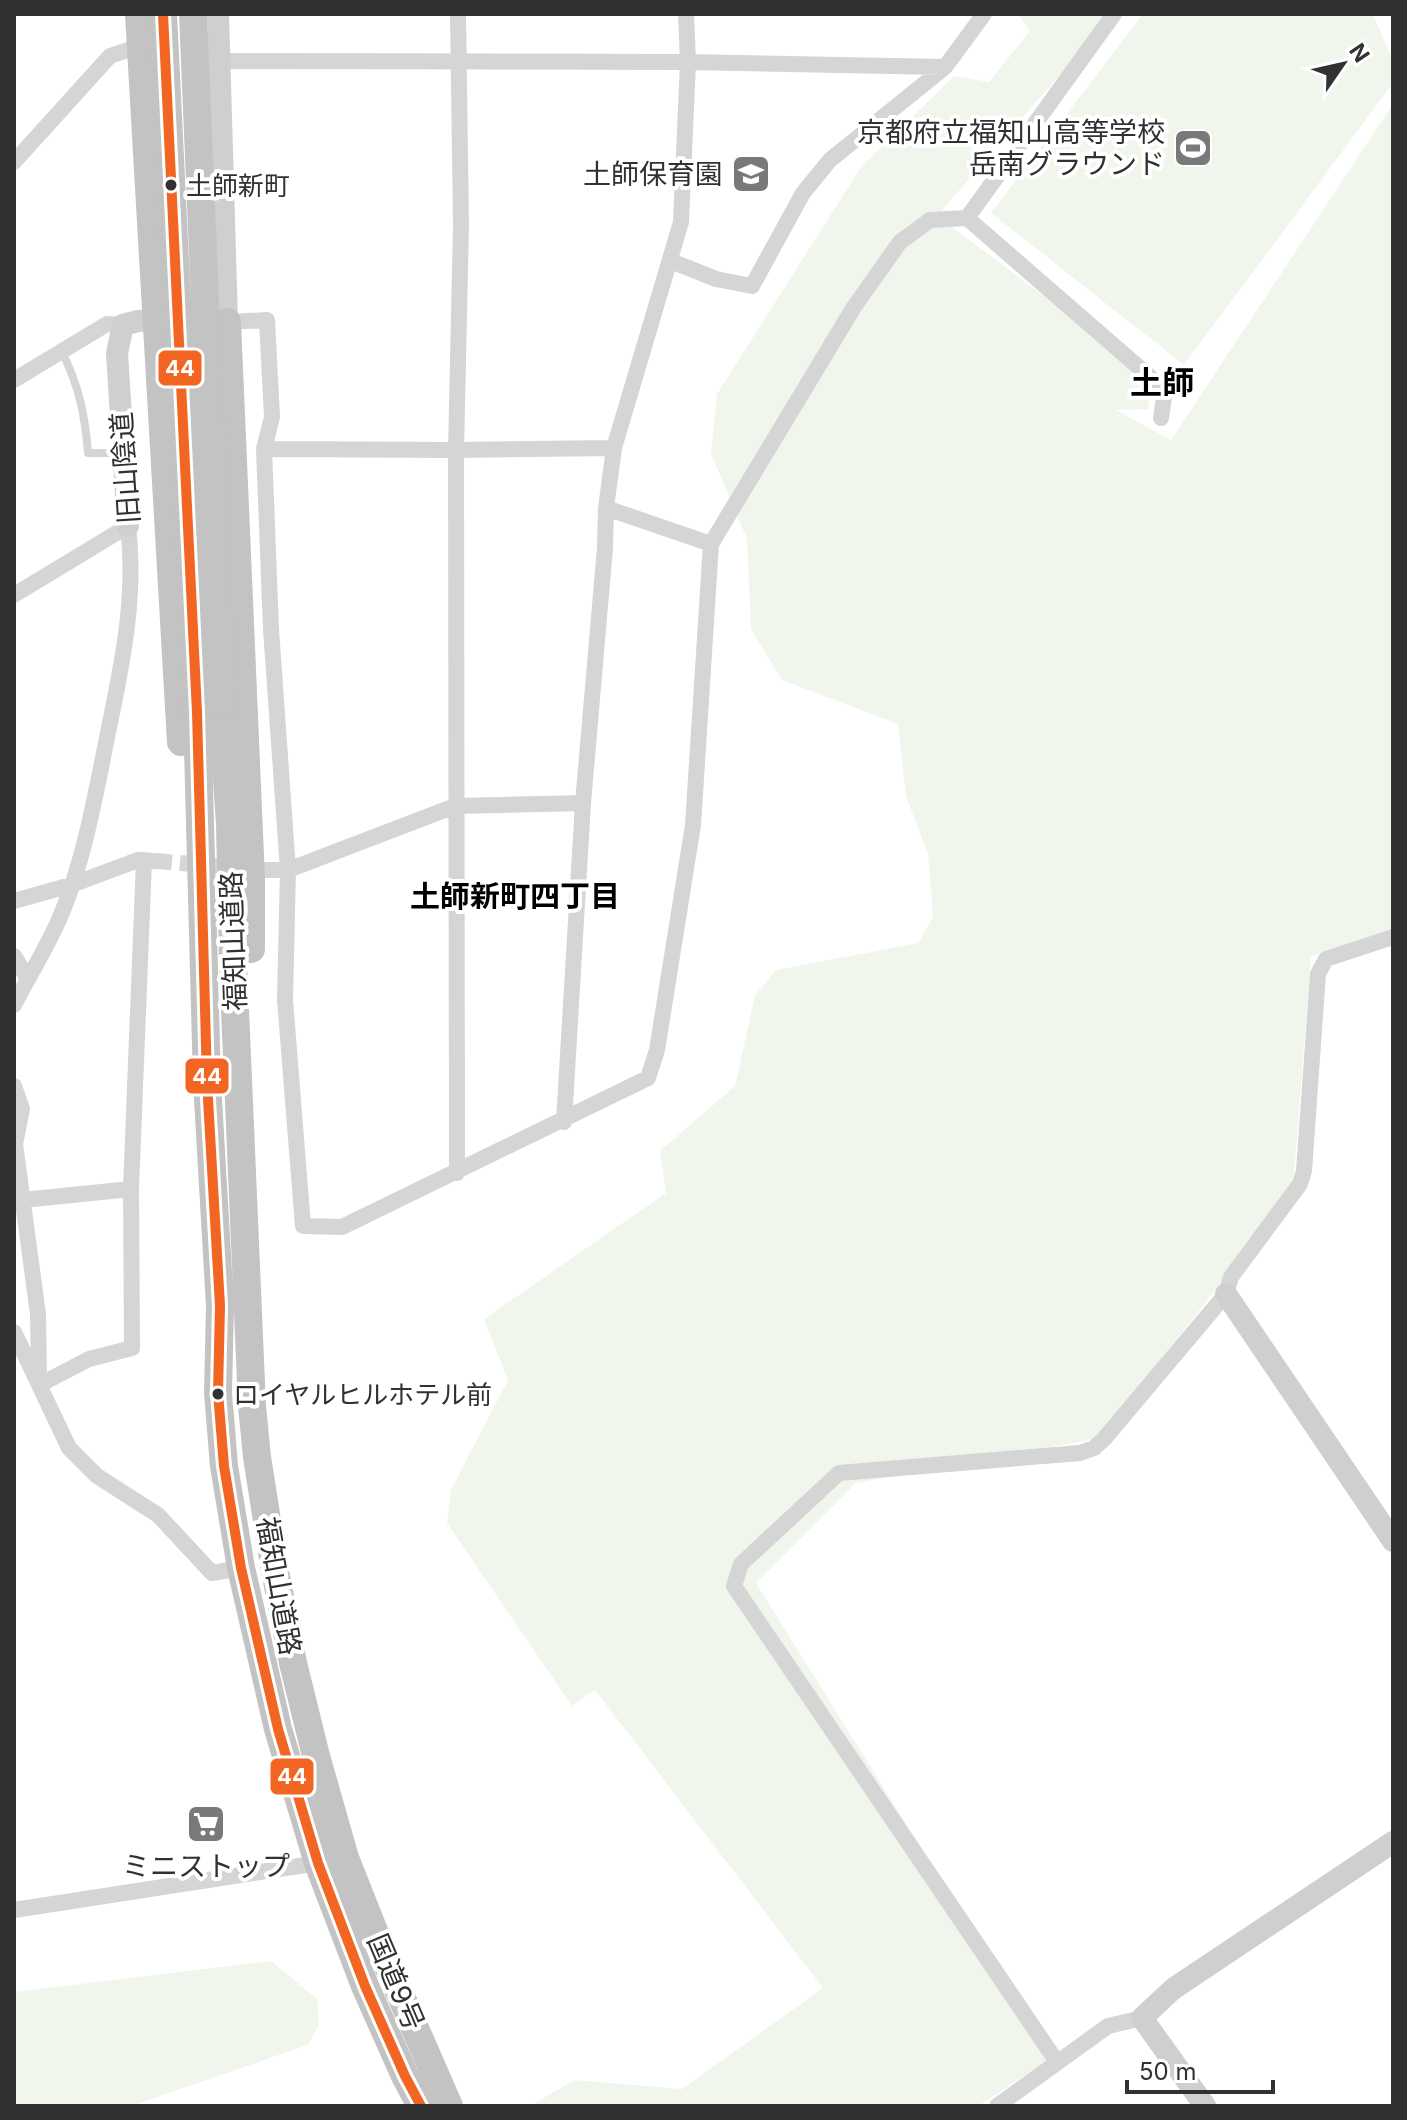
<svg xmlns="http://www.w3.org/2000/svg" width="1407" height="2120" font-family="Inter,'Noto Sans JP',sans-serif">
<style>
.green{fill:#f1f6ed}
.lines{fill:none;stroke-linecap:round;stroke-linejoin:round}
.street-tunnel{stroke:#d6d6d6;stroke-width:16;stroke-dasharray:16 8;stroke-linecap:butt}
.lane{stroke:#d5d5d5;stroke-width:8}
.street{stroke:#d5d5d5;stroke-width:16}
.secondary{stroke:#cfcfcf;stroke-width:22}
.highway{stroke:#c3c3c3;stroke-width:28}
.highway-bridge{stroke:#c3c3c3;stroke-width:28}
.bus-1-casing{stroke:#fff;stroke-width:16}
.bus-1{stroke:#f26522;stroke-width:10}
.bus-dot{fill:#313131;stroke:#fff;stroke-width:3}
.labels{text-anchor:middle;stroke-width:8;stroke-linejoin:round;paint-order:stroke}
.bus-label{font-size:26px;fill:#313131;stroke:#fff;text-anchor:start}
.poi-label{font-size:28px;fill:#313131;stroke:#fff;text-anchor:end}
.street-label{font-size:28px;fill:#313131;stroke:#fff}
.neighbourhood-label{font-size:30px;font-weight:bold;fill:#000;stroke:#fff}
.quarter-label{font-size:32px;font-weight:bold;fill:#000;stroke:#fff}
.line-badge{stroke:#fff;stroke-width:3}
.badge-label{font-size:22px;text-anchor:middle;font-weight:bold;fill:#fff}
</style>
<rect width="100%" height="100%" fill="#fff"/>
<path class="green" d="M 1018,14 L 1113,14 L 937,216 L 1153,377 L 1148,409 L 1116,410 L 1171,440 L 1393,104 L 1393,929 L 1311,956 L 1293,1190 L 1100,1438 L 856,1483 L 756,1583 L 1052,2058 L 978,2106 L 530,2106 L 574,2080 L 682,2089 L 823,1988 L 595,1690 L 572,1706 L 447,1523 L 451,1490 L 508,1380 L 484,1319 L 666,1193 L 660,1151 L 735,1086 L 755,995 L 776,970 L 918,943 L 933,917 L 928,854 L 906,796 L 898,724 L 782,680 L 751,629 L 747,539 L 711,454 L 717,394 L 861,167 L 954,76 L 989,82 L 1030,31 Z
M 1143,14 L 1373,14 L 1393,61 L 1393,83 L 1184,365 L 991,213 Z
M 271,1961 L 317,1999 L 319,2025 L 308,2045 L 131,2106 L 14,2106 L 14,1992 Z"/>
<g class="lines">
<path class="street-tunnel" d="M 156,861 L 238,868"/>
<path class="lane" d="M 62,352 C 79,386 85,415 88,453 L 121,453"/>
<path class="street" d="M 219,61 L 688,62 L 945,67
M 14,162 L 110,56 L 140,46
M 967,218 L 1165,390 L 1161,418
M 671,261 L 716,279 L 752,286 L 803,193 L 830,160 L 945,67 L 984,14
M 227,322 L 267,320 L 272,417 L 264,449
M 14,380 L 107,324 L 123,325
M 614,448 L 456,450 L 264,449 L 271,629 L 288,870 L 285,1000 L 303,1226 L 342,1227 L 648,1078 L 657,1050 L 693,825 L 711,544
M 606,508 L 711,544 L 854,307 L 900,242 L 930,220 L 967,218 L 1114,14
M 14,595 L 128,526 C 136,592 124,654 111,718 C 97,785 85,863 57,924 C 44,952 28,978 14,1005
M 266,870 L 288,870 L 455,806 L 583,803
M 14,901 L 71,885 L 138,860 L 154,861
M 14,956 L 28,979
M 14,1086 L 22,1109 L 15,1144 L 38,1314 L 39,1380
M 564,1122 L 583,803 L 605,548 L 606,508 L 614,448 L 681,222 L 688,62 L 686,14
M 457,1173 L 456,450 L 461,226 L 458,14
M 23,1200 L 131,1189
M 14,1332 L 69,1448 L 97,1476 L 158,1515 L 212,1573 L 241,1568
M 39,1385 L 89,1359 L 132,1348 L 131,1189 L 144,860
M 14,1910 L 325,1862
M 1057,2062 L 734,1586 L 741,1564 L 839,1473 L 1080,1453 L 1094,1448 L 1104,1439 L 1226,1294 L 1231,1277 L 1300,1184 L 1304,1171 L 1318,974 L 1326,959 L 1393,937
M 997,2106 L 1108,2026 L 1142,2018"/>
<path class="secondary" d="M 213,321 L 227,322 L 218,14
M 128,526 L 117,353 L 123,325 L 138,321 L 170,320
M 1226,1294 L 1393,1541
M 1205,2106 L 1142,2018 L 1173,1989 L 1393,1842"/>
<path class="highway" d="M 139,14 L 181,742
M 227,322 L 251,879 L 251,949
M 222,706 L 230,824 L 233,963 L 252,1406 L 257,1457 L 275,1571 L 293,1663 L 316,1756 L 345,1858 L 389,1969 L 449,2106
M 197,712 L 207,1082 L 220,1306 L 218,1393 L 224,1466 L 241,1568 L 278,1729 L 318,1863 L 365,1986 L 405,2076 L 421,2106"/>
<path class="highway-bridge" d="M 163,14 L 197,712
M 193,14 L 222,706"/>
<defs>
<path id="bus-1" d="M 163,14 L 197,712 L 207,1082 L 220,1306 L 218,1393 L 224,1466 L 241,1568 L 278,1729 L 318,1863 L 365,1986 L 405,2076 L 421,2106"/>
</defs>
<use href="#bus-1" class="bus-1-casing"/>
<use href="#bus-1" class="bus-1"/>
</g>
<defs>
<symbol id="stadium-square" viewBox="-11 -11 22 22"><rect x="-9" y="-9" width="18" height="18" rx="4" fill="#797979" stroke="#fff"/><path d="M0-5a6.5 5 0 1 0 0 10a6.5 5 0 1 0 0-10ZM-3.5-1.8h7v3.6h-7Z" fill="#fff"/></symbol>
<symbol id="school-square" viewBox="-11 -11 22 22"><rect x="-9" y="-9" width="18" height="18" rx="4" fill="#797979" stroke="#fff"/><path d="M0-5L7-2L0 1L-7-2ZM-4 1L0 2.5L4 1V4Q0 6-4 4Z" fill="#fff"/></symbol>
<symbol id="supermarket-square" viewBox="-11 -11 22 22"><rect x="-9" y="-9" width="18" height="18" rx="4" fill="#797979" stroke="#fff"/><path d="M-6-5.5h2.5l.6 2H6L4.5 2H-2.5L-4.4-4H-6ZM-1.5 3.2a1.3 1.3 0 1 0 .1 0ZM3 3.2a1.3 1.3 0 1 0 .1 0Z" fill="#fff"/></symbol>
</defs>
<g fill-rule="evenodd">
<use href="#stadium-square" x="1171" y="126" width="44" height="44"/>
<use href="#school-square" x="729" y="152" width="44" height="44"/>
<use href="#supermarket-square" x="184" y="1802" width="44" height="44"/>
</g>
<g class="bus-dot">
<circle cx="171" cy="185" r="7"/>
<circle cx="218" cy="1394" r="7"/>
</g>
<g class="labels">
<g class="bus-label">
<text x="186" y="195">土師新町</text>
<text x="233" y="1404">ロイヤルヒルホテル前</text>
</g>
<g class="poi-label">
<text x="1165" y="142">京都府立福知山高等学校<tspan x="1165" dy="32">岳南グラウンド</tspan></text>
<text x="723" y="184">土師保育園</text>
<text x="206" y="1876" text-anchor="middle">ミニストップ</text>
</g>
<g class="street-label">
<text transform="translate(125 468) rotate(-94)" y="10">旧山陰道</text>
<text transform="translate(233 941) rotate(-92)" y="10">福知山道路</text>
<text transform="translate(279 1586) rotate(80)" y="10">福知山道路</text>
<text transform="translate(396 1982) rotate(67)" y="10">国道9号</text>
</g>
<g class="neighbourhood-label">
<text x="515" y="907">土師新町四丁目</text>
</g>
<g class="quarter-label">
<text x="1162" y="394">土師</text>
</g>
</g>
<g class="line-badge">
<rect x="157" y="349" width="46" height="38" rx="8" fill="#f26522"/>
<rect x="184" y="1057" width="46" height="38" rx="8" fill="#f26522"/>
<rect x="269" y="1757" width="46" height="39" rx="8" fill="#f26522"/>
</g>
<g class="badge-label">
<text x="180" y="376">44</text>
<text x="207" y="1084">44</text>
<text x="292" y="1784">44</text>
</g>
<rect width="1407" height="2120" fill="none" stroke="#313131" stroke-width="32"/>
<g transform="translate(1343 64) rotate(56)" stroke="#ffffff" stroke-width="6" paint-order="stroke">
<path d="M0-6L14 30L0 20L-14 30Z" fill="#313131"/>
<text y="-12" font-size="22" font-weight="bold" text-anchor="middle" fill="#313131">N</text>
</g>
<path d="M1127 2080v12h146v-12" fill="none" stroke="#313131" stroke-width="4"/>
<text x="1139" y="2080" font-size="24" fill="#313131" stroke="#ffffff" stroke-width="6" paint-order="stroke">50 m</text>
</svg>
